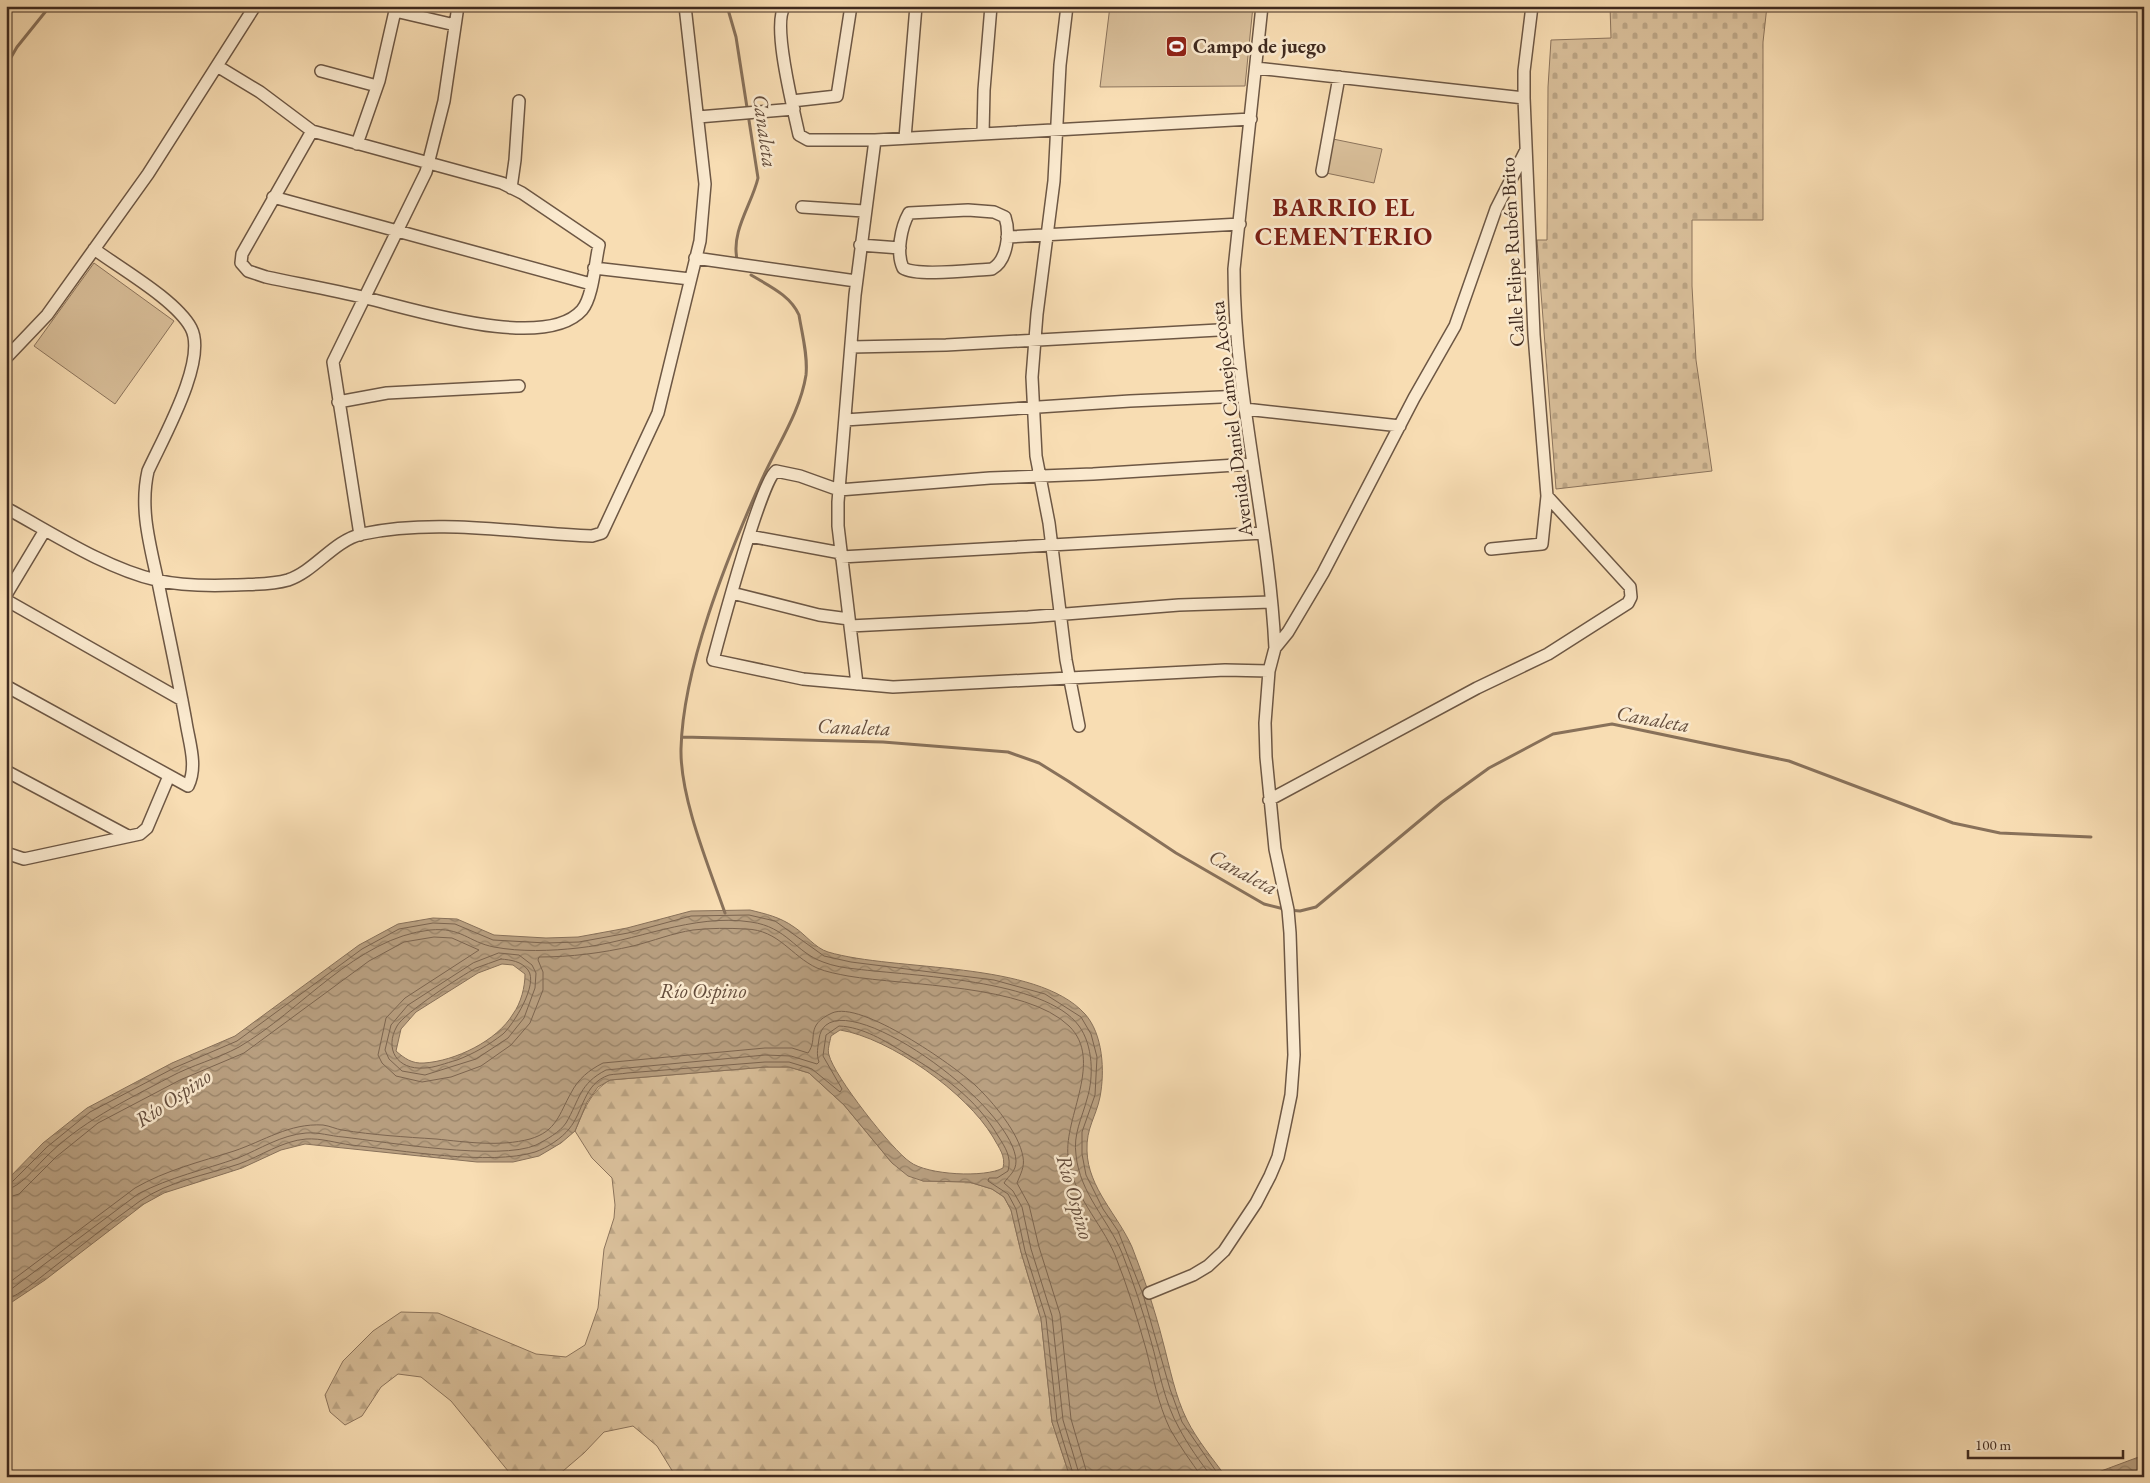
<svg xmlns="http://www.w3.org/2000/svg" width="2150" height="1483" font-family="'EB Garamond',serif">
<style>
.forest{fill:url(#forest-firs);stroke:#8c745c}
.cemetery{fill:url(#cemetery-stones);stroke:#8c745c}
.garden{fill:#d9bf9a;stroke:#8c745c}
.water{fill:url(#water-waves);stroke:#88715a;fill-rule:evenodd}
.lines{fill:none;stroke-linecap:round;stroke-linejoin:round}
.shore{stroke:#7c6550;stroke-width:1}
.stream{stroke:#88715a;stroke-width:3}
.minor-casing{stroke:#6d5744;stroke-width:14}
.minor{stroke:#fae9ce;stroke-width:11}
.labels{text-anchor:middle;stroke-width:5;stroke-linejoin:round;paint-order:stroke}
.poi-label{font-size:20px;font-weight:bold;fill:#3f2a1f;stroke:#fae9ce;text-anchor:start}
.street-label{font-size:20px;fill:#3f2a1f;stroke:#fae9ce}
.water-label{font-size:21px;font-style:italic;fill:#644d3c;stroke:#fae9ce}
.district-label{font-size:25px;font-weight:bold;letter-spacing:1px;fill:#7a1f14;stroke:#fae9ce}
</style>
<defs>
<pattern id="forest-firs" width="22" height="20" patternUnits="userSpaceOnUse" patternTransform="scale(1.25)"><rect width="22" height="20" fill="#d9bf9a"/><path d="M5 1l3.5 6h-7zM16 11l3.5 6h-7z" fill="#bba484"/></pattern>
<pattern id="cemetery-stones" width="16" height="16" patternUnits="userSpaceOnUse" patternTransform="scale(1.25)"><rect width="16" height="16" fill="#d9bf9a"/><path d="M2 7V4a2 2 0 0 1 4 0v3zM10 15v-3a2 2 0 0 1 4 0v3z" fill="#bba484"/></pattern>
<pattern id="water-waves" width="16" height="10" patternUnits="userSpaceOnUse" patternTransform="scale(1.25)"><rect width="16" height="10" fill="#b9a081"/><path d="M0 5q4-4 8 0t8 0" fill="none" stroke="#988369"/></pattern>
</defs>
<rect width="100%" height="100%" fill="#f8ddb3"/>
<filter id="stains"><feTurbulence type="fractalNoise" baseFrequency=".004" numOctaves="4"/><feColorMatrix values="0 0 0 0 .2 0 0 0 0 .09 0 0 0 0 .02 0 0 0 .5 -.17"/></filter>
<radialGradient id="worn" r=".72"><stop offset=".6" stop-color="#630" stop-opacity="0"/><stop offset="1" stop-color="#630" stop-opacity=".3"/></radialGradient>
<path class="forest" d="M 766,1067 L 789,1067 L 809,1073 L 844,1105 L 892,1163 L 923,1181 L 969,1182 L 992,1189 L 1004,1197 L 1011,1210 L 1021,1252 L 1041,1319 L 1052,1422 L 1070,1477 L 676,1477 L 657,1446 L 633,1426 L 604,1432 L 584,1453 L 563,1471 L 552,1477 L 513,1477 L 451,1401 L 421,1377 L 398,1374 L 381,1387 L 362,1416 L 345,1425 L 330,1412 L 325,1395 L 343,1361 L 373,1331 L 401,1312 L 438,1313 L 536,1354 L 566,1357 L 585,1345 L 598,1308 L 604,1249 L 614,1218 L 615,1205 L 612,1178 L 592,1158 L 575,1131 C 584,1110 590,1092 610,1080 Z"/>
<path class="cemetery" d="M 1610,6 L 1767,6 L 1763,42 L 1763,220 L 1692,220 L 1692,286 L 1696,360 L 1712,471 L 1556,489 L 1537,240 L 1547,240 L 1548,87 L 1551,40 L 1611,38 Z"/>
<path class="garden" d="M 1110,6 L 1253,6 L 1245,86 L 1100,87 Z
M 1333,139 L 1382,149 L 1374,183 L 1326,173 Z
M 94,263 L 174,321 L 115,404 L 34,346 Z"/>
<path class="water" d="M 750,910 C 766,914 780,917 794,927 C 805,934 815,948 828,952 C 896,972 1036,960 1085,1014 C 1103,1034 1105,1071 1100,1097 C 1096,1117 1086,1128 1087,1151 C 1088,1188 1118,1215 1132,1247 C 1144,1278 1155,1310 1163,1342 C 1170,1368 1175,1396 1187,1420 C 1197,1440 1213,1459 1226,1477 L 1070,1477 L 1052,1422 L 1041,1319 L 1021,1252 L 1011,1210 L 1004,1197 L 992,1189 L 969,1182 L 923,1181 L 908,1176 L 892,1163 L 844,1105 L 809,1073 L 789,1067 L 766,1067 L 610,1080 L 598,1087 L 587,1102 L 575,1131 L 561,1143 L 539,1156 L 513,1162 L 477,1162 L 305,1144 L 281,1150 L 242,1168 L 164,1193 L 144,1204 L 45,1280 L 6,1306 L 6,1181 L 43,1143 L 87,1108 L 172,1063 L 235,1036 L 359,945 L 398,924 L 433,918 L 457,919 L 494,935 L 546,938 L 578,937 L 627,928 L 691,911 ZM 502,964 L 513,965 L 525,974 C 525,987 521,1003 513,1014 C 497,1041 455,1061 424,1063 C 412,1064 404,1058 396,1051 L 401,1029 L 416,1012 L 478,973 ZM 840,1030 C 890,1038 967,1093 993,1137 C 999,1148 1006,1156 1003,1168 C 985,1178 927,1175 910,1162 C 892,1150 834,1076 829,1055 C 827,1050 830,1042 831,1036 Z
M 2144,1455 L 2144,1477 L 2085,1477 Z"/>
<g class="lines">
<path class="shore" d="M 499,953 L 519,955 L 532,965 L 536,973 L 535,988 L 524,1018 L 508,1038 L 476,1059 L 425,1075 L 402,1071 L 389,1059 L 385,1050 L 391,1025 L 408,1005 L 473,963 Z
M 501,959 C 511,960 521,961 528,970 C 539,984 513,1025 503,1034 C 489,1045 473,1054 457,1060 C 446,1063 434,1068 424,1068 C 397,1070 384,1049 397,1026 C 404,1013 461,976 476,968 C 484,965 493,962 501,959 Z
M 6,1184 L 12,1182 L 47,1147 L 90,1112 L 174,1068 L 237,1041 L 362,949 L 399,929 L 433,923 L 455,924 L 493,940 L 546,943 L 579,942 L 628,933 L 691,916 L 749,915 L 775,921 L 824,956 L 851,962 L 994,980 L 1045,994 L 1081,1017 L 1091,1034 L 1097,1057 L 1095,1095 L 1082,1132 L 1082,1154 L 1086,1175 L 1103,1209 L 1118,1231 L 1142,1292
M 6,1190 C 21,1186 33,1170 44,1159 C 80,1122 125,1101 170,1077 C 192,1065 217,1059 239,1047 C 301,1011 356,938 430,930 C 462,927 468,942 494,947 C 520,952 551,951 578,948 C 635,942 692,913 751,922 C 787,927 795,952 823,962 C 833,966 845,968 856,969 C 911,976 1045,979 1079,1026 C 1093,1045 1094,1077 1087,1099 C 1082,1118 1073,1134 1076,1155 C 1080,1194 1108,1219 1122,1253 C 1133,1281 1143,1311 1151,1341 C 1159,1369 1164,1402 1179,1428 C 1188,1445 1200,1462 1212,1477
M 6,1198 L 19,1194 L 56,1157 L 98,1123 L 180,1080 L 244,1053 L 369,961 L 404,942 L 434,937 L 452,938 L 479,950 L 405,998 L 386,1018 L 378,1055 L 382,1063 L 396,1076 L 422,1082 L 451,1077 L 481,1066 L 511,1045 L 530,1023 L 543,990 L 543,972 L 538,960 L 539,957 C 571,957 602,953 633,946 C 653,941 673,933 693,930 C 710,928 729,928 746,929 C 779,930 791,956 817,968 C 826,972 838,974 848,976 C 907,986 1026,984 1069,1026 C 1104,1060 1064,1117 1068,1156 C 1073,1197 1100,1220 1115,1255 C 1127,1285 1137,1317 1146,1349 C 1153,1376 1158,1404 1170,1429 C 1179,1445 1191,1462 1202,1477
M 6,1285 L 135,1188 C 166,1170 200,1162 234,1151 C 264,1141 289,1123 323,1125 C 330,1126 336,1129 342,1130 C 373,1135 405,1137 436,1139 C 466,1142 500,1147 530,1139 C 557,1131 559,1114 571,1093 C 578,1079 589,1070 603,1063 L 765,1048 L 792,1048 L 808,1053 C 819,1038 804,1026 832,1013 C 861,1000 953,1065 975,1085 C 993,1102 1019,1133 1023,1157 C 1025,1167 1020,1175 1017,1183 L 1029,1205 L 1039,1247 L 1060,1314 L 1071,1419 L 1088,1477
M 6,1293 L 138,1194 C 170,1177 204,1170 238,1158 C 260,1149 281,1135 306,1133 C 319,1132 330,1136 343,1137 C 386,1142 500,1161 536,1145 C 546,1140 560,1132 566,1123 C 580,1099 579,1084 606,1070 L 765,1055 L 791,1056 L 817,1064 L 819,1062 C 816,1054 818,1047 819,1039 C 828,972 1014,1103 1016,1161 C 1016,1172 1009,1175 1004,1183 L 1013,1191 L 1022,1207 L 1031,1249 L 1052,1316 L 1063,1420 L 1080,1477
M 1144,1298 L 1170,1389 L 1182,1422 L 1220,1477
M 6,1300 C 22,1293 36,1281 50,1270 C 80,1247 109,1223 140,1201 C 169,1181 206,1175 239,1164 C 261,1156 282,1141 306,1139 C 321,1138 336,1143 351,1145 C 400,1150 490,1166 535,1152 C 547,1148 562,1138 569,1129 C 584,1111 583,1084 609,1075 C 614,1074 622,1074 627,1073 L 765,1062 L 789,1062 L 812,1069 L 840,1092 L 842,1089 L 823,1056 L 826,1035 L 839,1026 C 863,1027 885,1041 905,1053 C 942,1075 976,1098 998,1136 C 1005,1147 1012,1157 1008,1171 L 997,1178 L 989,1178 L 988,1181 L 1008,1194 L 1016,1209 L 1025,1251 L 1046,1318 L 1057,1421 L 1074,1477"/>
<path class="stream" d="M 727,6 L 736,37 L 758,178 C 752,204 731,231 737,259
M 6,66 L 17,47 L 50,6
M 682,737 L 883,742 L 1008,752 L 1039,763 L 1068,781 L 1176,853 L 1264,904 L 1288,910 L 1300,911 L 1316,907 L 1442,802 L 1489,768 L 1553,734 L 1612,724 L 1789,761 L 1953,823 L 2000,833 L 2091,837
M 725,913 C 709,867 680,798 681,749 C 683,667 726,561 759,486 C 774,450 800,414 806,375 C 808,355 802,334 799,315 C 790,295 769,286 751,275"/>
<defs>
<path id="minor" d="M 785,6 C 771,23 794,111 799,135 L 808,140 L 875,140 L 1251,119
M 1067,6 L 1060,65 L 1054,181 L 1037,314 L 1032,377 L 1036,456 L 1049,523 L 1066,660 L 1079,726
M 1262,6 L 1234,269 C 1234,396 1269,521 1275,648
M 217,66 L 260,92 L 312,131 L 502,183 L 522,193 L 599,245 C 595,262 593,297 582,310 C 545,352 413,309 366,298 C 333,290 299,284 266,277 L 248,271 L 241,263 L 242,254 L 312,131
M 1256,68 L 1524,98
M 321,71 L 377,86
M 792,101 L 837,96 L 851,6
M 698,117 L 794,109
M 983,134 L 984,90 L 991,6
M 905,138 L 916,6
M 357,144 L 379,81 L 395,11 L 455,25
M 1322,171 L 1339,77
M 511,188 L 515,160 L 519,101
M 273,197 L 591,284
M 802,207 L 864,211
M 968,210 L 994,212 L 1005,217 C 1010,232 1008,260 992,269 C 973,270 917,277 903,268 C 896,253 901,227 909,213 Z
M 1007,237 L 1240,224
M 860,245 L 900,248
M 695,258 L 856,281
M 594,268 L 690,279
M 851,347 L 946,345 L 1236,329
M 6,358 L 47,315 L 148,174 L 255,6
M 338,402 L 387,393 L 519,386
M 1245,409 L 1400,426
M 845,420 L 1130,401 L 1243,396
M 1252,464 L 1093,474 L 990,478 L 839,490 L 800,476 L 776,471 C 761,480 720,634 713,660 L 803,679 L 893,687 L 1225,670 L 1269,671
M 6,508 C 52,533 105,568 156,580 C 182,586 209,586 235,585 C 253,584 271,585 288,580 C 315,571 333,541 362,534 C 437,518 516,533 592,536 L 602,533 L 658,413 L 700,241 L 705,184 L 685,6
M 360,535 L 333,362 L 426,172 L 444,101 L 458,6
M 749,536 L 841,553
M 1491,549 L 1542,544 L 1547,496 L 1534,335 L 1524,98 L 1524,71 L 1532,6
M 841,557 L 1263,533
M 732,593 L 819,615 L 849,619
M 6,595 L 45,530
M 6,600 L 182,700
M 850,626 L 1028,617 L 1179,605 L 1271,602
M 857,684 L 838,526 L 838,502 L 855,295 L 875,140
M 6,686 L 188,786 C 198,766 189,742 186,722 C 178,677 168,632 159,587 C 151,548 139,511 148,471 C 162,440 208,360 191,328 C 176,300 121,269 94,249
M 6,771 L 128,836
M 1269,800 L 1477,688 L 1548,654 L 1628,603 L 1631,597 L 1630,587 L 1547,496
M 6,853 L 24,859 L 140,834 L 147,828 L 169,776
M 1149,1293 L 1193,1275 L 1208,1266 L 1224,1251 L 1256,1203 L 1270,1176 L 1278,1157 L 1284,1129 L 1291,1095 L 1294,1055 L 1290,933 L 1288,910 L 1275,849 L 1266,757 L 1265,723 L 1269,671 L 1275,648 L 1288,632 L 1323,573 L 1414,398 L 1455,326 L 1496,209 L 1526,150"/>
</defs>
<use href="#minor" class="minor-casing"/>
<use href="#minor" class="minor"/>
</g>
<defs>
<symbol id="stadium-square" viewBox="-11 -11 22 22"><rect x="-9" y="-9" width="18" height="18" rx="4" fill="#8f2418" stroke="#fae9ce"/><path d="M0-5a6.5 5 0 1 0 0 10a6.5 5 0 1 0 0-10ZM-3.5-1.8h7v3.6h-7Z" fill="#fff"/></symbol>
</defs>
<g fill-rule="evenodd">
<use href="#stadium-square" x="1164" y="34" width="25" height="25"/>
</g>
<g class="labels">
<g class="poi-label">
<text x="1193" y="53">Campo de juego</text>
</g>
<g class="street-label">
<text transform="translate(1512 252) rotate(-93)" y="7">Calle Felipe Rubén Brito</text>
<text transform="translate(1231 419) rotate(-97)" y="7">Avenida Daniel Camejo Acosta</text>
</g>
<g class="water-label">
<text transform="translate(765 131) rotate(82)" y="7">Canaleta</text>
<text transform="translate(1653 719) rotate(10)" y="7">Canaleta</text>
<text transform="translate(854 727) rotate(2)" y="7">Canaleta</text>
<text transform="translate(1243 872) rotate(28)" y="7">Canaleta</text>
<text x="703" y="998">Río Ospino</text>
<text transform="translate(173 1098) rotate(-34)" y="7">Río Ospino</text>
<text transform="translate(1075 1197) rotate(74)" y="7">Río Ospino</text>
</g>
<g class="district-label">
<text x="1344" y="216">BARRIO EL<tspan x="1344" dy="29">CEMENTERIO</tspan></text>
</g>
</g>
<rect width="2150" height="1483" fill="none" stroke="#f8ddb3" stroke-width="25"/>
<rect x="8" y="8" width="2135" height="1468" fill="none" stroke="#3f2a1f" stroke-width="2.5"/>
<rect x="12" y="12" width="2125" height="1458" fill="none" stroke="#3f2a1f"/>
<path d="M1968 1450v8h155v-8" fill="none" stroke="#3f2a1f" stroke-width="2.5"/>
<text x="1975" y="1450" font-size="15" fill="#3f2a1f" stroke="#fae9ce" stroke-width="4" paint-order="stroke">100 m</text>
<rect width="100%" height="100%" filter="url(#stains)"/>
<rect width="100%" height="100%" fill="url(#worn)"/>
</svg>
